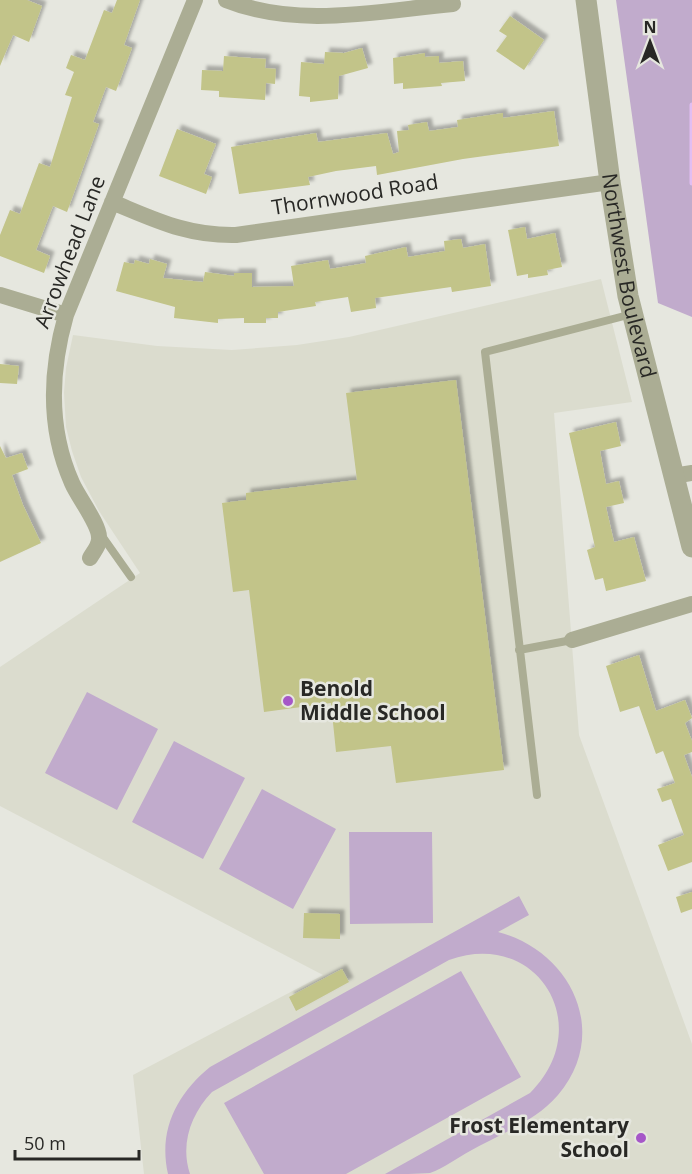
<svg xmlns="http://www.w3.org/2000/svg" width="692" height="1174" font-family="'Open Sans',sans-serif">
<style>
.built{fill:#dbdcce}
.green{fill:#c1abcc}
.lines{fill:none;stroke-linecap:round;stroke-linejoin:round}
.stream{stroke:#e1bef2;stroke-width:5}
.building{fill:#c2c489;filter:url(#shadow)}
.service{stroke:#abad94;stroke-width:8}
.minor{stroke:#abad94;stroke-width:16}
.tertiary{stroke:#abad94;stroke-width:21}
.poi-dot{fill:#a657c8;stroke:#e6e7df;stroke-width:2}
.labels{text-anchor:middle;stroke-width:5;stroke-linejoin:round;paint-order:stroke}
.street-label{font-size:21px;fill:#282825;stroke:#e6e7df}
.poi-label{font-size:21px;font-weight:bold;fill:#282825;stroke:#e6e7df;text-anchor:start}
</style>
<defs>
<filter id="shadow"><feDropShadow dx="4.5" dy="-4.5" stdDeviation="1.5" flood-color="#0004"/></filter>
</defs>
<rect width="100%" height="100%" fill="#e6e7df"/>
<path class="built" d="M 601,279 L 632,402 L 554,413 L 579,735 L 692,1044 L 692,1174 L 144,1174 L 133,1075 L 323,975 L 0,806 L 0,667 L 140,573 L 99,511 L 81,477 L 72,451 L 66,427 L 64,393 L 66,368 L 73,335 L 157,346 L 232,350 L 297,345 L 349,337 Z"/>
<path class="green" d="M 616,0 L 692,0 L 692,317 L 658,303 Z
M 87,692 L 158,729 L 117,810 L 45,773 Z
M 174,741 L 245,778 L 203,859 L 132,822 Z
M 262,789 L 336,829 L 293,909 L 219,869 Z
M 349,832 L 432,832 L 433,923 L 350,924 Z
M 519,896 L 529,915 L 498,932 C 571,951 611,1033 558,1095 C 536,1121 499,1135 470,1151 C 457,1158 444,1168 430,1173 C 418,1174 398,1174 385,1174 L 530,1093 C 597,1027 538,928 449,960 L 212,1092 C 191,1114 180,1144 190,1174 L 168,1174 C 158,1130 177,1094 210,1067 Z
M 461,971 L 521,1077 L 346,1174 L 264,1174 L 224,1103 Z"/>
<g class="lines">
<path class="stream" d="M 692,105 L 692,183"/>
</g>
<path class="building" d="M 0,0 L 27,0 L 42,6 L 29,42 L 13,35 L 0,66 Z
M 117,0 L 140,0 L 124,45 L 132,48 L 116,91 L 106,87 L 93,122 L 99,124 L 67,212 L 53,206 L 36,250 L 50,256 L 44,273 L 0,256 L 0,235 L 10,210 L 20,214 L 39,163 L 50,167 L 72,97 L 65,95 L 74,72 L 66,68 L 71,55 L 85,60 L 104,10 L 112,13 Z
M 510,16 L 544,40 L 524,70 L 496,51 L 507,36 L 499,31 Z
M 362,48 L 368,68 L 339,76 L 338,99 L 310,102 L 310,97 L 299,96 L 301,62 L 324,64 L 325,52 L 344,53 Z
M 425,53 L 425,57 L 439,56 L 439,63 L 463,61 L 465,81 L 441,83 L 442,86 L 403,89 L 403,83 L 394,84 L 393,58 Z
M 224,56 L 266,59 L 265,68 L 276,69 L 275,84 L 266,83 L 265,100 L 219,97 L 219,91 L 201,90 L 202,70 L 223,71 Z
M 554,111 L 559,146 L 463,159 L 377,175 L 376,166 L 336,171 L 308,177 L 310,185 L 239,194 L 231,147 L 316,133 L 318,142 L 387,133 L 393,154 L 399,152 L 397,131 L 409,130 L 408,125 L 427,122 L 429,131 L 458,127 L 457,120 L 503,113 L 503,118 Z
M 177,129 L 216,144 L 204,174 L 212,177 L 206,194 L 159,176 Z
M 525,227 L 527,239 L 555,233 L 562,267 L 547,270 L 548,275 L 528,278 L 528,274 L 517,276 L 508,230 Z
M 461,239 L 463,248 L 485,244 L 491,286 L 452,292 L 451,287 L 375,298 L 376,308 L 351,312 L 348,297 L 315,302 L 316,306 L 278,312 L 278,318 L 266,318 L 266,323 L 244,323 L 244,318 L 218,319 L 218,323 L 174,318 L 175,307 L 116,291 L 124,262 L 134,264 L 135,260 L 149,264 L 150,259 L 167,264 L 163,278 L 203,282 L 205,272 L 234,276 L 234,273 L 252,273 L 252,287 L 294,286 L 291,266 L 328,260 L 330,269 L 366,263 L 365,256 L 406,247 L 408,257 L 445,251 L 444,241 Z
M 0,364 L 19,366 L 17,384 L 0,383 Z
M 456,380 L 504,770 L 396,783 L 391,746 L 336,752 L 331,703 L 264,712 L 249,590 L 233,592 L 222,503 L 246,500 L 246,493 L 357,480 L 346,393 Z
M 616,422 L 621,446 L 600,451 L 606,484 L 619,481 L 624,503 L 606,507 L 614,542 L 634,537 L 646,581 L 606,591 L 603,578 L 595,580 L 587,550 L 595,547 L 569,433 Z
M 0,446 L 6,458 L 22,453 L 28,469 L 12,475 L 23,505 L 41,543 L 0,562 Z
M 639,655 L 656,711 L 685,700 L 692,718 L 685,723 L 692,741 L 692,752 L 684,755 L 692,777 L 692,862 L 668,871 L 658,845 L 684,835 L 671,799 L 662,802 L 657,789 L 675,783 L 663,751 L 656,754 L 639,706 L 620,712 L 606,666 Z
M 692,892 L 692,909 L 681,913 L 676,897 Z
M 304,913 L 340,914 L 340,939 L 303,938 Z
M 342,969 L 349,982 L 296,1011 L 289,997 Z"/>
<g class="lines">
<path class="service" d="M 102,536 L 131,577
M 519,650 L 572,640
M 537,795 L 485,352 L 632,314"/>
<path class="minor" d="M 226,0 C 298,29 378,11 453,4
M 112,202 C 156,220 187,236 236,235 L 610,182
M 0,295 L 66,315
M 673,476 L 692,473
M 90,558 C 94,551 100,545 99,537 C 99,524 78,497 72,483 C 48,429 50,371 66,315 L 195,0
M 572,640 L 692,604"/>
<path class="tertiary" id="s1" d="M 586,0 L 610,182 L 628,296 L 692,547"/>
</g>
<g class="poi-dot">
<circle cx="288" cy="701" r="6"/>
<circle cx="641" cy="1138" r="6"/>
</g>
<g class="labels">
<g class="street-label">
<text transform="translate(355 195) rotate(-9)" y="7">Thornwood Road</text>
<text transform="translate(70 252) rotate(-69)" y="7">Arrowhead Lane</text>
<text dy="7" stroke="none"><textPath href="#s1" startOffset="279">Northwest Boulevard</textPath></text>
</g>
<g class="poi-label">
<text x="300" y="696">Benold<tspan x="300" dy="24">Middle School</tspan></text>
<text x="629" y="1133" text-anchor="end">Frost Elementary<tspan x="629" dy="24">School</tspan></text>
</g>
</g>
<g transform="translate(650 42)" stroke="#e6e7df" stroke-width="4.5" paint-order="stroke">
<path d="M0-4.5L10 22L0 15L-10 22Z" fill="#282825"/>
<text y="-9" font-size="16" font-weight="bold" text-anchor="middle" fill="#282825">N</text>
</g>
<path d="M15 1150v9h124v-9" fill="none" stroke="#282825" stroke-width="3"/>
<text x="24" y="1150" font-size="18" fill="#282825" stroke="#e6e7df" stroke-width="4.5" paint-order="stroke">50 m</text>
</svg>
